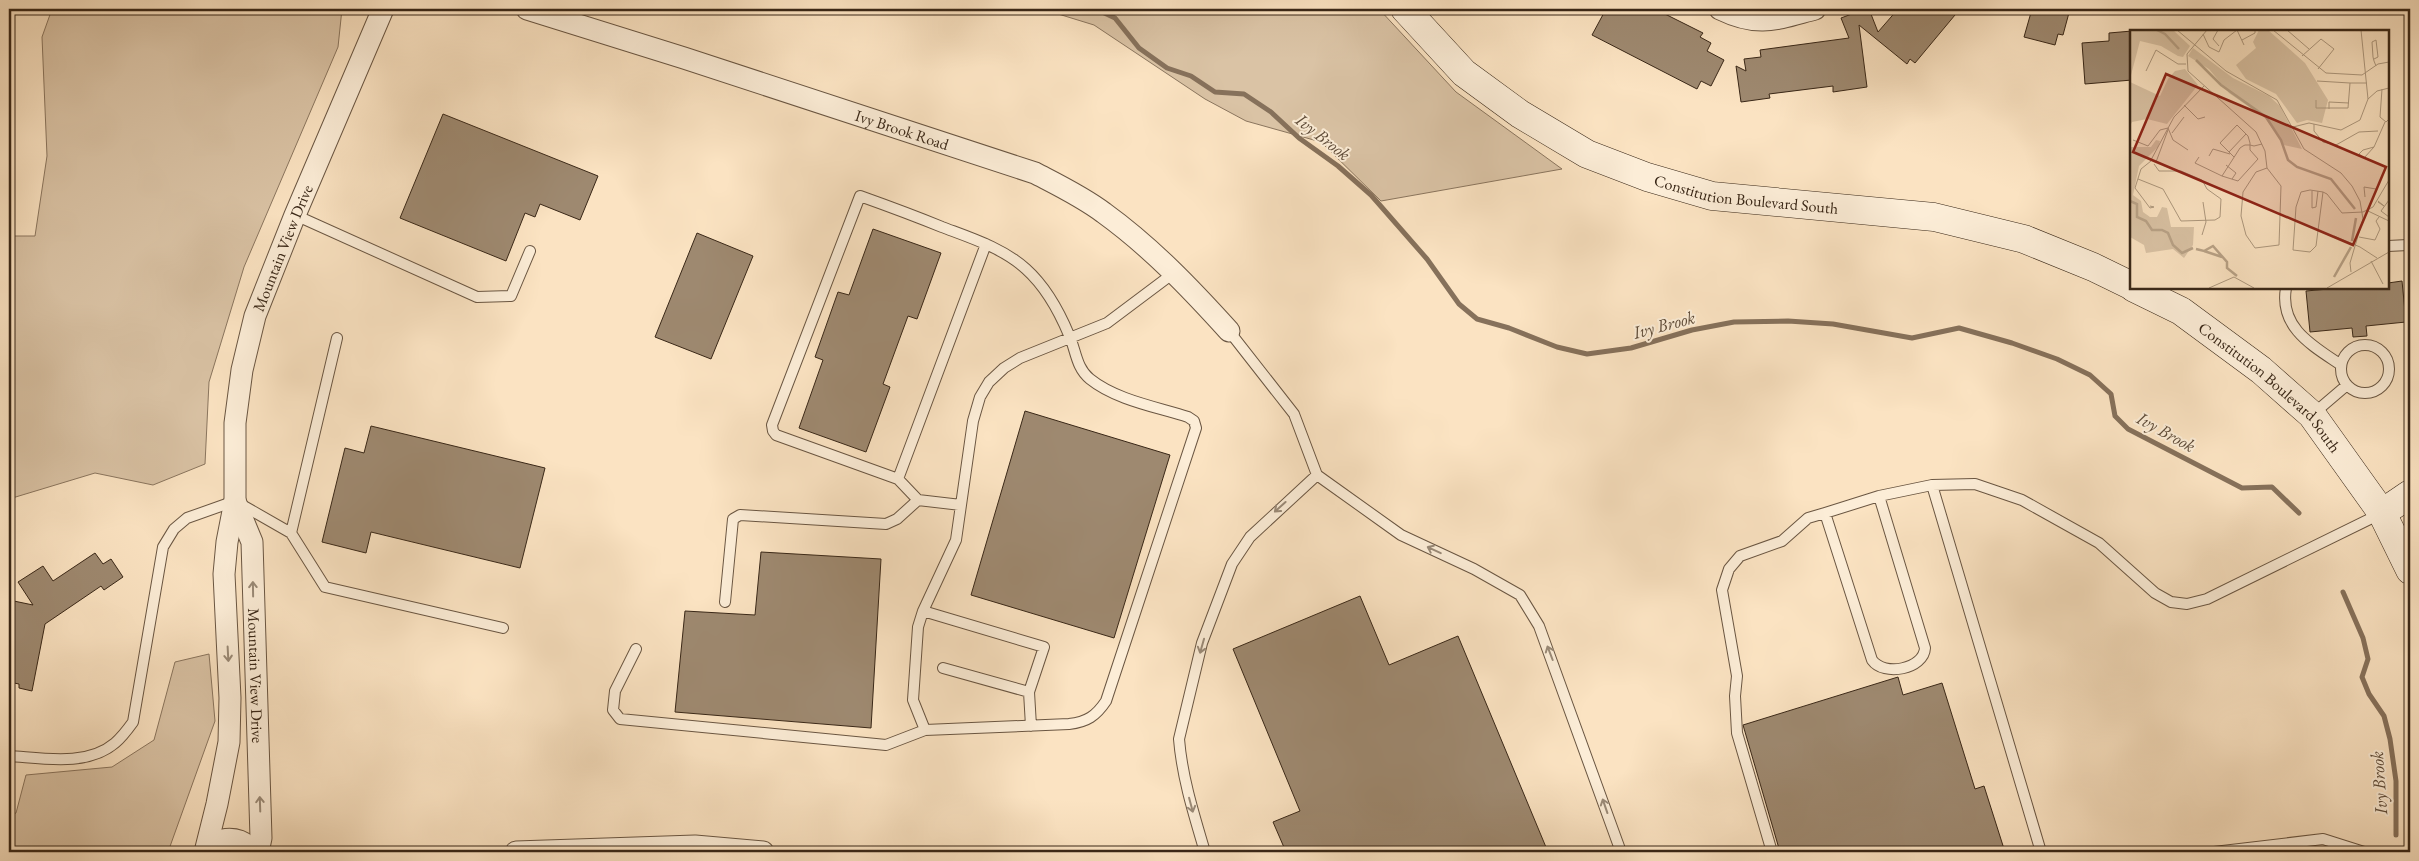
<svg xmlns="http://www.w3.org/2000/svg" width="2419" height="861" font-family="'EB Garamond',serif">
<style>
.green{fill:#dac3a5;stroke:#8a755e}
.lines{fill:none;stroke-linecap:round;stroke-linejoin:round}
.stream{stroke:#86715b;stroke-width:5}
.building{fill:#9e8970;stroke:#392717}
.lane-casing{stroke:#6a5642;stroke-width:12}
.street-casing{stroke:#6a5642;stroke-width:23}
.secondary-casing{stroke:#392717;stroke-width:29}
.lane{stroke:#fcedd7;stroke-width:10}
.street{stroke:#fcedd7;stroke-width:21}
.secondary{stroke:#fcedd7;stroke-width:28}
.oneway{stroke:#9a8a77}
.labels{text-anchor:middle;stroke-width:4;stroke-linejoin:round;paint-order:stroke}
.street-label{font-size:16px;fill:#392717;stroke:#fcedd7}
.water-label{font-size:18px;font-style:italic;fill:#5f4c39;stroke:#fcedd7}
.inset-river{fill:none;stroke:#b9a388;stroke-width:2.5}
.inset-road{fill:none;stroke:#ad987e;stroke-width:1}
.view{fill:#8f2418;fill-opacity:0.15;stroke:#8f2418;stroke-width:2.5}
.inset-edge{fill:none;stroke:#392717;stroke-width:2.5}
</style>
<rect width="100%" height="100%" fill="#fbe3c2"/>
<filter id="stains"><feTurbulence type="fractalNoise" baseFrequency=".004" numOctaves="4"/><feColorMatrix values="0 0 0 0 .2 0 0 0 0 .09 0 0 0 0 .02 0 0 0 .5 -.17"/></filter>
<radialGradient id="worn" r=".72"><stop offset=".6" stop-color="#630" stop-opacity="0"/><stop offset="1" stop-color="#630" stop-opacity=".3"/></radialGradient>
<path class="green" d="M 52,9 L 342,9 L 338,47 L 244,267 L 209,382 L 205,464 L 153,485 L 95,473 L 9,499 L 9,236 L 35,236 L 47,156 L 42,37 Z
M 1042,9 L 1379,9 L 1456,92 L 1562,169 L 1381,201 L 1321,142 L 1246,121 L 1205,99 L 1094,25 Z
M 209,654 L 215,721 L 168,852 L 9,852 L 9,816 L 16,813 L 26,775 L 112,767 L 154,740 L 175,662 Z"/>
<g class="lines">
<path class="stream" d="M 1096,9 L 1115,18 L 1139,48 L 1167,68 L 1191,76 L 1215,92 L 1244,94 L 1271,112 L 1299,138 L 1338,166 L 1371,195 L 1427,259 L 1459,304 L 1477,319 L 1509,328 L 1557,347 L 1587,354 L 1631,348 L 1692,330 L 1734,322 L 1788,321 L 1833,324 L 1912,338 L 1959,328 L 2012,343 L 2057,359 L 2090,375 L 2111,394 L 2115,416 L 2128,429 L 2242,488 L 2272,487 L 2299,513
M 2343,592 L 2363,638 L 2368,659 L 2362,677 L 2369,694 L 2384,716 L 2390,739 L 2396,781 L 2396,835"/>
</g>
<path class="building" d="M 1606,9 L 1655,9 L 1703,33 L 1700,37 L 1711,43 L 1707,51 L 1724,60 L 1711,86 L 1701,81 L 1697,89 L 1592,35 Z
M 1865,9 L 1869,9 L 1878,32 L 1898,9 L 1948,9 L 1955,15 L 1915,63 L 1910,59 L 1907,64 L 1859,25 L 1867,87 L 1833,92 L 1833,86 L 1769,94 L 1770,98 L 1741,102 L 1736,66 L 1746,71 L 1744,59 L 1761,57 L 1760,50 L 1849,38 L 1841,18 Z
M 2032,9 L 2070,9 L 2063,35 L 2058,34 L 2055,45 L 2024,37 Z
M 2132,31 L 2132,80 L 2085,84 L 2082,43 L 2109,41 L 2109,33 Z
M 443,114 L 598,176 L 580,220 L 540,204 L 535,217 L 525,213 L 506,261 L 400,218 Z
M 873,229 L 941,253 L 917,319 L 908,316 L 883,384 L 890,387 L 866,452 L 799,428 L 823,360 L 815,357 L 838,292 L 849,295 Z
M 697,233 L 753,256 L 711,359 L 655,337 Z
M 2402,281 L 2406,322 L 2366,326 L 2367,336 L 2353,337 L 2352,328 L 2310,332 L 2306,291 L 2340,288 L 2388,288 L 2388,283 Z
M 1025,411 L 1170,455 L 1114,638 L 971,595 Z
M 371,426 L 545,468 L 520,568 L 371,532 L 366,553 L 322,542 L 345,448 L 364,453 Z
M 761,552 L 881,559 L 871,728 L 675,712 L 685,611 L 755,615 Z
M 95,553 L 103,564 L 111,559 L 123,577 L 104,590 L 101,586 L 45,624 L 32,691 L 19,688 L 19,684 L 9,682 L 9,600 L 33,605 L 18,582 L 43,566 L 53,581 Z
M 1360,596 L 1389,665 L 1458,636 L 1548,852 L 1286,852 L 1273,822 L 1300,811 L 1233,649 Z
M 1898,677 L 1903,695 L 1942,683 L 1975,789 L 1984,786 L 2005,852 L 1780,852 L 1743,725 Z"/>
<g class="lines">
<defs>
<path id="lane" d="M 295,215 L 477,297 L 511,296 L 530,251
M 2388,246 L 2408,245
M 2286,288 C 2279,328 2313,346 2341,365
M 1229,331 L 1294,414 L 1317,475 L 1401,535 L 1474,569 L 1520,595 L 1539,626 L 1621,852
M2341 369a24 24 0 1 1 48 0a24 24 0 1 1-48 0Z
M 2313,414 L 2347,385
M 898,479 L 986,244
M 1932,485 L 2041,852
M 961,505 L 918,500 L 898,479 L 776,435 L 773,431 L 772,425 L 860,196 C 888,206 915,216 942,227 C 971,238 1003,248 1026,269 C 1046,287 1059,311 1069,335 C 1076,350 1076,368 1090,379 C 1116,400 1157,407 1188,417 L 1194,421 L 1196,428 L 1106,701 C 1096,716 1087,722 1069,724 L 925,730 L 913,700 L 918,627 L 923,611 L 956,540 L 973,421 L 980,397 L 989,382 L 1004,368 L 1020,358 L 1107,323 L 1175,272
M 1825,513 L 1872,660 C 1884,677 1924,669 1925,648 L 1879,496
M 291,533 L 337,338
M 725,602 L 733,519 L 740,515 L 886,524 L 897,519 L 918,500
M 923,611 L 1044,647 L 1029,692 L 1031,726
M 636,649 L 615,691 L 613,710 L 620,719 L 886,745 L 925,730
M 943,668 L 1029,692
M 9,756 C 42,758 87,767 115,743 C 122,737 128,729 133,722 L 163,547 L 174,529 L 187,518 L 235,501 L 291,533 L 325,587 L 503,628
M 1205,852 C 1194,815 1182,777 1179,739 L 1202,643 L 1232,564 L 1250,537 L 1317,475
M 1772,852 L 1737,733 L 1735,696 L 1737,676 L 1722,590 L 1729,569 L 1740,556 L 1782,541 L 1808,518 L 1825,513 L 1879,496 L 1932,485 L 1975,484 L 2022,500 L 2099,543 L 2155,593 L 2171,602 L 2187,604 L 2207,599 L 2382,513
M 2214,852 L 2323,839 L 2364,852"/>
<g id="street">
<path id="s1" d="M 527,9 L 684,58 L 1035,173 C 1058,185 1083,197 1104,213 C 1151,247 1191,289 1229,331"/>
<path d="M 1720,9 C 1759,28 1777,19 1815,9"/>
<path id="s2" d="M 235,501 L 252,542 L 261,838 L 258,852"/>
<path id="s3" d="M 205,852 L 217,804 L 229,742 L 230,698 L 224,574 L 227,542 L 235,501 L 235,423 L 242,370 L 255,316 L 295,215 L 383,9"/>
<path d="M 206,852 C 219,835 240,835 254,852"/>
<path d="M 516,852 L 695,846 L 763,852"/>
</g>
<g id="secondary">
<path id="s4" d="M 1405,9 L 1464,73 L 1520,114 L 1587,154 L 1647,177 L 1712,196 L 1934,217 L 2024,239 L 2093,267 L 2132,286"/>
<path id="s5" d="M 2134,288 L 2181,311 L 2261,370 L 2312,415 L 2382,513 L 2410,570"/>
<path d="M 2382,513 L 2410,494"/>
</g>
</defs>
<use href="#lane" class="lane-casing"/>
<use href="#street" class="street-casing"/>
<use href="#secondary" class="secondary-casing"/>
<use href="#lane" class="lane"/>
<use href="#street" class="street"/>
<use href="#secondary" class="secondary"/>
</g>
<defs><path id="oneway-shaft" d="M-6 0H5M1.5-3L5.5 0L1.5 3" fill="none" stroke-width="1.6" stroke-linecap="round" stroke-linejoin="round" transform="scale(1.25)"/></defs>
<g class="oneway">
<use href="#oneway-shaft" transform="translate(1280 507) rotate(138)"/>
<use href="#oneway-shaft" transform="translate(1434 550) rotate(-155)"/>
<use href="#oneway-shaft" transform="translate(253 589) rotate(-91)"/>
<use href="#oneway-shaft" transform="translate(1202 646) rotate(106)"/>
<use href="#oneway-shaft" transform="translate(1550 653) rotate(-111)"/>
<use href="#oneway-shaft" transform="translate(228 654) rotate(87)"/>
<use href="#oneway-shaft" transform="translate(260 804) rotate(-92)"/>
<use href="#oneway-shaft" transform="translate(1191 805) rotate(75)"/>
<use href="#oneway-shaft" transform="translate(1605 806) rotate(-109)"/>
</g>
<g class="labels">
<g class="street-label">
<text dy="6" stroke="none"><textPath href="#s1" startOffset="394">Ivy Brook Road</textPath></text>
<text dy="6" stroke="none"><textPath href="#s4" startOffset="400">Constitution Boulevard South</textPath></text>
<text dy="6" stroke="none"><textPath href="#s3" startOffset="615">Mountain View Drive</textPath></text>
<text dy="6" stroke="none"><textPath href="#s5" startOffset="170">Constitution Boulevard South</textPath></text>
<text dy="6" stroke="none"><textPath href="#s2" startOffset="178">Mountain View Drive</textPath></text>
</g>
<g class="water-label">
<text transform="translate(1323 137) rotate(38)" y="6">Ivy Brook</text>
<text transform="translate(1664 325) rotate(-15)" y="6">Ivy Brook</text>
<text transform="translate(2166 432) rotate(29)" y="6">Ivy Brook</text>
<text transform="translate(2379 783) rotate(-94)" y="6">Ivy Brook</text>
</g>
</g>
<g transform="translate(2130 30)">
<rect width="259" height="259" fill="#fbe3c2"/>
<path d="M 1,0 L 43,0 L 60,16 L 53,27 L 48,26 L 31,16 L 10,11 L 0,49 ZM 129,0 L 138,0 L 175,33 L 198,70 L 192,93 L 177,90 L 167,93 L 146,64 L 116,49 L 106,35 L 126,18 L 123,12 ZM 63,18 L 103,48 L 139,66 L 150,76 L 172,119 L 154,115 L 135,88 L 99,63 L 79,39 L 58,26 ZM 55,39 L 68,55 L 37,94 L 17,89 L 2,92 L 0,96 L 0,52 L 30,66 L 38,49 L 45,41 ZM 26,110 L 30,111 L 28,117 L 9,136 L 3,165 L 11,171 L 13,182 L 20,187 L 27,187 L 32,177 L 37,178 L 41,197 L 64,197 L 63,215 L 54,228 L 43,219 L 16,223 L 14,215 L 0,207 L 0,117 L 21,117 Z" fill="#dac3a5"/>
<path class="inset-river" d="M 27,0 L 35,4 L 49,19M 66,30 L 91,55 L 136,87 L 151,110 L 158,130 L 167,137 L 201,149 L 225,179M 0,171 L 7,174 L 7,187 L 16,191 L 22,200 L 32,200 L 38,203 L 43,215 L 52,223 L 63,218M 222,211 L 226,188M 66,219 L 74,221 L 83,216 L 97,232 L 97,238 L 107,246M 74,221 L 92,227M 204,247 L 221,217"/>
<path class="inset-road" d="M 47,0 L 96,41 L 147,70 L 174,119 L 211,143 L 222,156 L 230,171 L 233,189 L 220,233 L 221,242M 77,0 L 57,24 L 58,41 L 126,102 L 135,121 L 137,138 L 151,156 L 149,215 L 125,218 L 116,205 L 111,186 L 113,162 L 126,142 L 137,138M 88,0 L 83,9 L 89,16M 107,0 L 114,15M 143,0 L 196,43 L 232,45 L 248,34 L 259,32M 157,0 L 179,19M 73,4 L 79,17 L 89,22 L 94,10 L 107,0M 112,10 L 125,3 L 125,0M 172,26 L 191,9 L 204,19 L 188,39M 244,29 L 248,27 L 246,10 L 242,12 L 243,27 L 244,31 L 246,36M 16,41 L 26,20 L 48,34 L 56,34M 220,53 L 237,53M 252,59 L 250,87 L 256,92 L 259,89M 238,69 L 247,61 L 259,58M 186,70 L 186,78 L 218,78 L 220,53 L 187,51M 54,75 L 68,89 L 75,87M 199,79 L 199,72 L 219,73M 184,94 L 184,101 L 193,112 L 206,115 L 229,102 L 248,101M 163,97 L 179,93 L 211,100 L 230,90 L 238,69 L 231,0M 38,98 L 43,110 L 58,120M 42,103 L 54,87M 3,110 L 18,116 L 30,100 L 38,98M 244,117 L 234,128 L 229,124 L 233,120 ZM 244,117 L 255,92M 99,122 L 116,104M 79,126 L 83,119 L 100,124M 69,127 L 65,133 L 92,146M 104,127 L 90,113 L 107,95 L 118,106 L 120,113 L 120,120 L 128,129 L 108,151 L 92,146 L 110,118 L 113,116 L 115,115 L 120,115 L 124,116 L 132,114M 21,130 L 44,87 L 74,56M 26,132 L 38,100M 96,135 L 106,143 L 102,149M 8,149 L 33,159 L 51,191 L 85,190 L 90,187 L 91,169 L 77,159 L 72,150 L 51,141 L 29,141 L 24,134M 182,161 L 182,178 L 186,177 L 188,161M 193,162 L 186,216 L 180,222 L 163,220 L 166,177 L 171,162 L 180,160 L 193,162 L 197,164 L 212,183 L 233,182 L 243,177 L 259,150M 235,167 L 234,157 L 246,159M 259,170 L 251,181 L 259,187M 248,171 L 254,176 L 248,172M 20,176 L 24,177 L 20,178 L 5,158 L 11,139 L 21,131M 238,181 L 259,191M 72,205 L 76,192 L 73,172M 204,206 L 230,217 L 247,228M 229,207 L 245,210 L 250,199 L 246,191 L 249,187M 241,231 L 253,254M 79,258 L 104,247 L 124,258M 197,258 L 259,222"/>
<path class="view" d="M 36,44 L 256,137 L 223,215 L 3,122 Z"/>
<rect width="259" height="259" class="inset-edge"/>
</g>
<rect width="2419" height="861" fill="none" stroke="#fbe3c2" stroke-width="30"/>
<rect x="10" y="10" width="2399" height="841" fill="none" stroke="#392717" stroke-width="2.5"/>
<rect x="15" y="15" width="2389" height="831" fill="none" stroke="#392717"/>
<rect width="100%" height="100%" filter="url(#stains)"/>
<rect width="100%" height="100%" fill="url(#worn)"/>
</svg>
